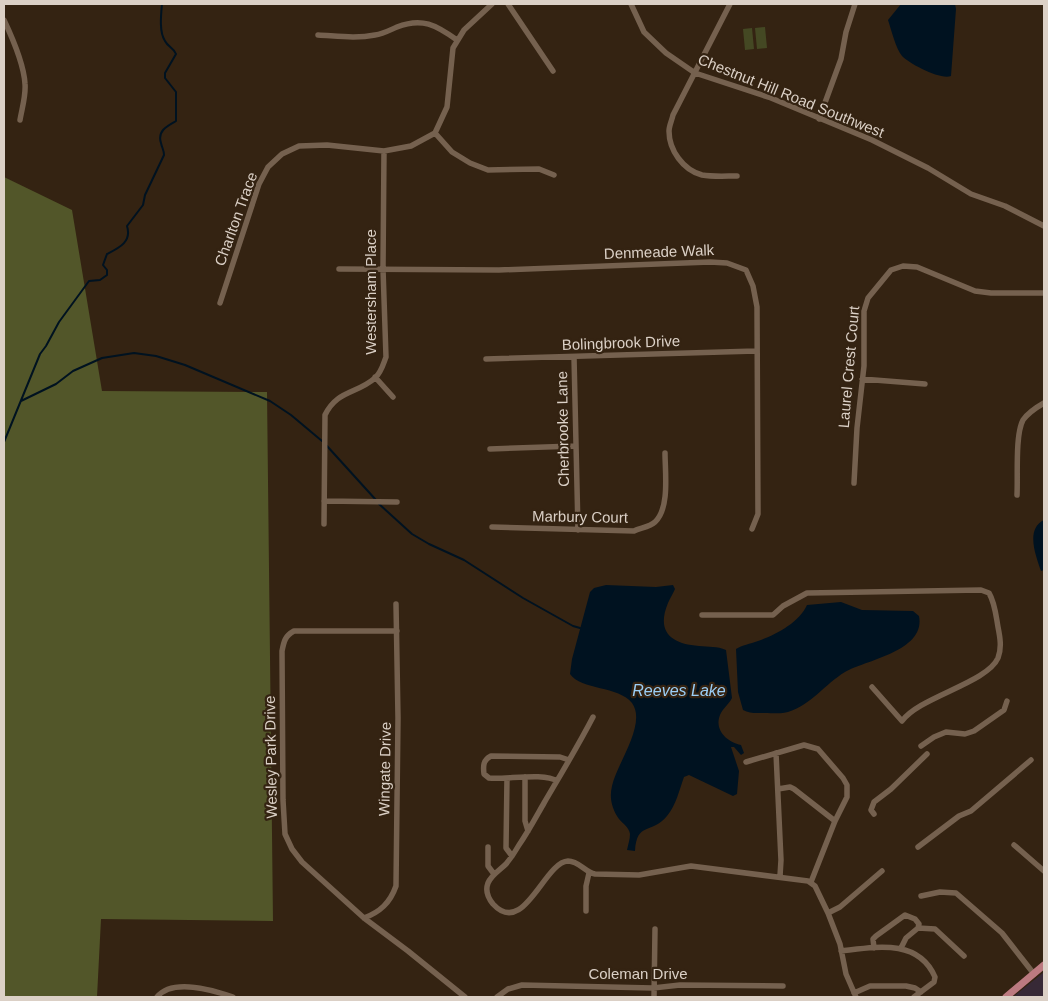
<svg xmlns="http://www.w3.org/2000/svg" width="1048" height="1001" font-family="Helvetica,sans-serif">
<style>
.commercial{fill:#372936}
.green{fill:#444823}
.forest{fill:#525629}
.water{fill:#001220}
.lines{fill:none;stroke-linecap:round;stroke-linejoin:round}
.stream{stroke:#001220;stroke-width:2}
.minor{stroke:#75614f;stroke-width:5.5}
.major{stroke:#bc7a80;stroke-width:7}
.labels{text-anchor:middle;stroke-width:4.5;stroke-linejoin:round;paint-order:stroke}
.street-label{font-size:15px;fill:#dbd0c6;stroke:#342312}
.water-label{font-size:16px;font-style:italic;fill:#9bcef6;stroke:#342312}
</style>
<rect width="100%" height="100%" fill="#342312"/>
<path class="commercial" d="M 1044,972 L 1044,997 L 1013,997 Z"/>
<path class="green" d="M 765,27 L 767,48 L 757,49 L 755,28 Z
M 752,28 L 754,49 L 745,50 L 743,29 Z"/>
<path class="forest" d="M 4,177 L 72,210 L 102,391 L 267,392 L 273,921 L 101,919 L 97,997 L 4,997 Z"/>
<path class="water" d="M 901,4 L 955,4 L 956,9 L 951,76 C 940,80 910,64 902,56 C 896,49 891,29 888,20 Z
M 1044,520 L 1044,570 L 1041,571 C 1036,556 1025,529 1044,520 Z
M 606,585 L 656,587 L 673,585 L 675,589 C 673,594 670,598 668,603 C 656,632 671,644 699,646 C 709,647 717,646 726,650 L 732,698 C 729,704 723,708 720,715 C 714,730 727,742 741,745 L 744,753 L 741,755 L 734,747 L 731,747 L 739,771 L 737,794 L 733,796 L 689,775 L 684,777 C 679,791 676,805 667,816 C 651,835 637,821 635,851 L 627,850 C 628,845 630,839 630,834 C 629,827 623,824 619,819 C 612,809 609,798 612,786 C 617,763 647,724 632,703 C 619,686 581,690 570,674 L 572,659 L 590,592 L 594,588 Z
M 841,602 L 862,610 L 913,611 L 919,616 C 926,651 866,660 845,672 C 825,684 811,705 788,712 C 782,714 772,713 765,713 C 757,713 750,714 743,710 L 738,692 L 736,649 C 742,645 750,644 758,641 C 775,635 799,623 807,605 Z"/>
<g class="lines">
<path class="stream" d="M 21,401 L 56,384 L 73,371 L 102,358 L 134,353 L 156,356 L 185,365 L 270,401 L 291,415 L 322,441
M 4,442 L 40,354 L 46,346 L 59,322 L 89,281 L 100,280 L 107,275 L 107,270 L 103,265 L 107,254 C 119,248 132,242 127,226 L 143,205 L 145,195 L 164,155 C 164,150 162,148 161,143 C 157,131 167,126 176,121 L 176,92 L 165,78 L 165,73 L 176,54 C 174,48 168,47 165,41 C 159,32 161,15 162,4
M 327,446 L 376,500
M 379,504 L 412,534 L 429,544 L 464,560 L 523,598 L 573,626 L 580,628"/>
<path class="minor" d="M 508,4 L 553,71
M 631,4 L 644,32 L 666,53 L 695,73 L 771,98 L 872,140 L 928,168 L 971,194 L 1005,206 L 1044,226
M 730,4 L 673,115 C 672,120 669,126 669,131 C 669,150 683,170 702,175 C 713,177 726,176 737,176
M 4,20 C 12,37 24,65 25,84 C 26,96 22,108 20,120
M 318,35 C 337,36 356,39 375,35 C 383,34 390,30 397,27 C 422,17 436,25 457,40
M 819,119 L 841,59 L 846,32 L 855,4
M 435,133 L 452,152 L 470,163 L 488,170 L 539,169 L 554,175
M 339,269 L 499,270 L 710,262 L 727,263 L 746,270 L 753,286 L 757,307 L 758,514 L 752,529
M 220,303 L 259,184 L 268,167 L 282,154 L 299,146 L 327,145 L 384,151 L 411,146 L 435,133 L 447,107 L 453,48 L 464,30 L 492,4
M 574,357 L 578,530
M 486,359 L 756,351
M 375,377 L 393,397
M 862,379 L 925,384
M 490,449 L 575,446
M 854,483 L 857,428 L 864,366 L 864,311 L 868,298 L 891,270 L 903,266 L 917,267 L 975,291 L 991,293 L 1044,293
M 1017,495 C 1018,476 1015,435 1023,420 C 1028,413 1037,407 1044,403
M 324,501 L 397,502
M 324,524 L 325,415 C 337,390 357,394 375,378 C 381,373 383,365 386,357 L 383,269 L 384,151
M 492,527 L 634,531 C 640,528 650,527 655,522 C 670,508 665,472 665,453
M 702,615 L 773,615 L 783,606 L 807,593 L 981,590 L 989,593 C 995,603 996,616 998,627 C 1000,637 1002,648 998,658 C 987,683 919,697 902,721 L 872,687
M 397,631 L 294,631 C 285,636 284,641 282,651 L 283,800 L 285,834 L 292,849 L 302,862 L 364,918 L 408,951 L 465,997
M 593,717 C 578,746 561,774 544,803 C 536,817 528,832 519,845 C 515,852 511,858 506,864 C 500,870 491,875 488,883 C 485,891 488,898 493,904 C 524,938 544,862 568,861 C 579,861 585,872 595,874 L 639,875 L 691,866 L 808,881 L 815,886 L 828,913 L 840,944 L 846,974 L 856,997
M 921,746 L 934,737 L 946,732 L 965,734 L 974,731 L 1004,710 L 1007,701
M 776,753 L 781,860 L 780,876
M 746,762 L 804,745 L 818,749 L 843,778 L 847,785 L 847,797 L 835,821 L 811,882
M 525,777 L 525,821 L 528,831
M 507,778 L 506,848 L 512,856
M 557,781 C 544,772 505,780 489,778 L 484,774 C 483,766 483,760 491,756 L 560,757 L 569,760
M 778,789 L 790,787 L 794,789 L 835,821
M 874,814 L 871,810 L 874,802 L 891,789 L 927,754
M 1014,845 L 1044,871
M 488,847 L 488,866 L 494,874
M 918,847 L 959,816 L 971,811 L 1031,760
M 921,896 L 940,892 L 956,893 L 1002,933 L 1034,974
M 586,911 L 586,886 L 589,873
M 828,913 L 840,907 L 882,871
M 364,918 C 380,912 390,903 396,886 L 398,718 L 396,604
M 874,948 L 873,939 L 876,936 L 905,915 L 915,919 L 919,924 L 918,928
M 901,948 L 906,938 L 918,928 L 935,929 L 964,956
M 841,951 C 875,947 918,938 935,977 L 934,982 L 914,997
M 854,993 L 870,986 L 906,986 L 915,988 L 921,992
M 157,997 C 172,978 213,990 233,997
M 497,997 L 508,989 L 522,985 L 653,988 L 680,985 L 783,986
M 654,997 L 655,929"/>
<path class="major" d="M 1006,997 L 1044,965"/>
</g>
<g class="labels">
<g class="street-label">
<text transform="translate(791 96) rotate(22)" y="5">Chestnut Hill Road Southwest</text>
<text transform="translate(236 219) rotate(-70)" y="5">Charlton Trace</text>
<text transform="translate(659 252) rotate(-2)" y="5">Denmeade Walk</text>
<text transform="translate(371 292) rotate(-90)" y="5">Westersham Place</text>
<text transform="translate(621 343) rotate(-2)" y="5">Bolingbrook Drive</text>
<text transform="translate(849 367) rotate(-85)" y="5">Laurel Crest Court</text>
<text transform="translate(563 429) rotate(-91)" y="5">Cherbrooke Lane</text>
<text transform="translate(580 517) rotate(1)" y="5">Marbury Court</text>
<text transform="translate(271 757) rotate(-91)" y="5">Wesley Park Drive</text>
<text transform="translate(385 769) rotate(-89)" y="5">Wingate Drive</text>
<text x="638" y="979">Coleman Drive</text>
</g>
<g class="water-label">
<text x="679" y="696">Reeves Lake</text>
</g>
</g>
<rect width="1048" height="1001" fill="none" stroke="#dbd0c6" stroke-width="10"/>
</svg>
